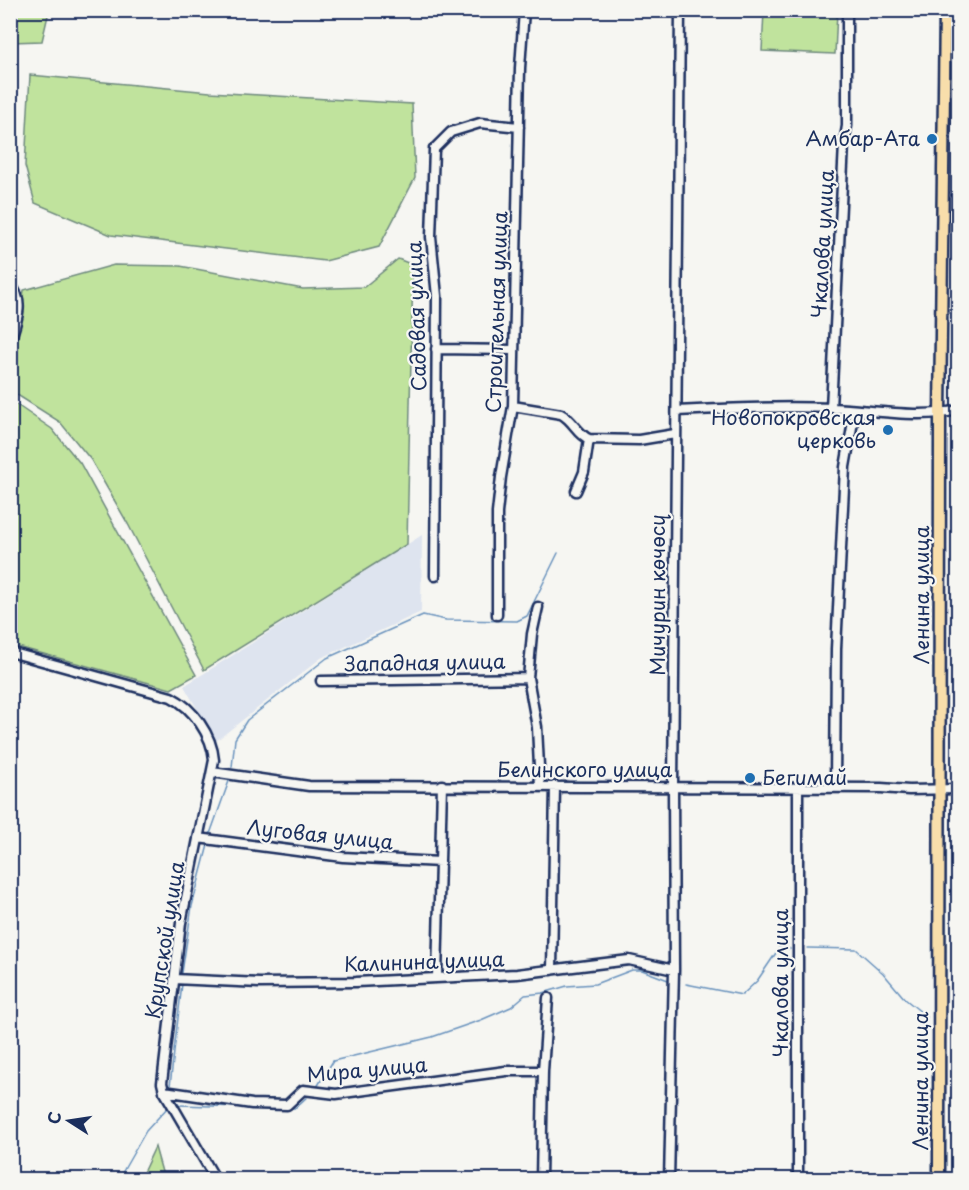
<svg xmlns="http://www.w3.org/2000/svg" width="969" height="1190" font-family="'Playpen Sans',sans-serif">
<style>
.built{fill:#dee4ef}
.green{fill:#c0e39d;stroke:#6e897e;stroke-width:1.5}
.lines{fill:none;stroke-linecap:round;stroke-linejoin:round}
.stream{stroke:#6992bd;stroke-width:1.5}
.minor-casing{stroke:#1b2f5e;stroke-width:13}
.major-casing{stroke:#1b2f5e;stroke-width:15}
.minor{stroke:#f6f6f2;stroke-width:8}
.major{stroke:#f8deab;stroke-width:10}
.poi-dot{fill:#1f6fb2;stroke:#f6f6f2;stroke-width:2}
.labels{text-anchor:middle;stroke-width:4.5;stroke-linejoin:round;paint-order:stroke}
.poi-label{font-size:20px;fill:#1b2f5e;stroke:#f6f6f2;text-anchor:end}
.street-label{font-size:20px;fill:#1b2f5e;stroke:#f6f6f2}
</style>
<rect width="100%" height="100%" fill="#f6f6f2"/>
<filter id="ink" filterUnits="userSpaceOnUse"><feTurbulence type="fractalNoise" baseFrequency=".0167" numOctaves="2"/><feDisplacementMap in="SourceGraphic" scale="12" xChannelSelector="R" yChannelSelector="G"/><feConvolveMatrix kernelMatrix="1 2 1 2 8 2 1 2 1" color-interpolation-filters="sRGB"/></filter>
<g filter="url(#ink)">
<path class="built" d="M 422,535 L 421,612 L 321,658 L 216,741 L 184,686 Z"/>
<path class="green" d="M 10,11 L 49,11 L 42,41 L 11,42 Z
M 764,11 L 837,11 L 835,54 L 762,51 Z
M 30,75 L 210,92 L 412,104 L 415,178 L 379,247 L 325,261 L 111,235 L 35,203 L 25,166 Z
M 398,259 L 413,265 L 407,544 L 204,670 L 128,524 L 91,460 L 60,422 L 11,391 L 11,350 L 21,312 L 24,290 L 114,265 L 180,266 L 303,289 L 364,287 Z
M 11,401 L 52,429 L 80,463 L 196,675 L 171,689 L 11,645 Z
M 155,1147 L 164,1179 L 140,1179 Z"/>
<g class="lines">
<path class="stream" d="M 232,767 L 235,739 L 247,720 L 327,658 L 423,615 L 446,620 L 517,621 L 527,616 L 558,553
M 210,834 L 229,781
M 807,948 L 856,949 L 883,973 L 905,999 L 927,1017
M 182,973 L 192,906 L 208,845
M 686,984 L 742,995 L 757,981 L 780,947 L 790,949
M 170,1086 L 182,984
M 317,1087 L 333,1061 L 432,1037 L 481,1020 L 511,1007 L 525,995 L 543,993 L 567,986 L 595,984 L 632,970 L 642,970 L 668,980
M 173,1096 L 179,1104
M 178,1105 L 245,1107
M 288,1108 L 295,1108 L 308,1096
M 118,1180 L 146,1131 L 168,1107"/>
<defs>
<path id="minor" d="M 10,285 C 26,300 16,323 10,341
M 436,349 L 514,350
M 513,406 L 561,414 C 573,420 577,434 589,439 L 639,440 L 675,434
M 831,408 L 844,144 L 847,126 L 847,10
M 677,411 C 729,408 782,406 834,408 C 874,410 920,419 958,410
M 576,491 L 584,472 L 589,439
M 435,576 L 437,296 L 431,237 L 434,149 L 451,132 L 480,123 L 519,127
M 497,615 L 497,513 L 501,477 L 513,406 L 520,68 L 524,10
M 10,652 L 171,697 C 193,708 212,735 214,760 L 181,923 L 162,1083 L 164,1091 L 216,1180
M 528,678 L 532,634 L 538,607
M 321,681 L 528,678 L 537,727 L 540,786
M 212,772 L 309,786 L 881,788 L 909,790 L 958,789
M 798,787 L 798,1180
M 835,788 L 836,649 L 845,467 L 855,410
M 198,838 L 343,857 L 440,862
M 552,970 L 555,786
M 437,977 L 442,785
M 174,979 L 260,983 L 356,982 L 517,974 L 629,960 L 674,970
M 164,1091 L 252,1104 L 287,1105 L 303,1090 L 336,1094 L 506,1071 L 543,1071
M 541,1180 L 543,1071 L 548,998
M 669,1180 L 674,970 L 673,787 L 680,10"/>
<path id="major" d="M 939,1180 L 940,414 L 945,10"/>
</defs>
<use href="#minor" class="minor-casing"/>
<use href="#major" class="major-casing"/>
<use href="#minor" class="minor"/>
<use href="#major" class="major"/>
</g>
</g>
<g class="poi-dot">
<circle cx="932" cy="139" r="6"/>
<circle cx="888" cy="430" r="6"/>
<circle cx="750" cy="778" r="6"/>
</g>
<g class="labels">
<g class="poi-label">
<text x="920" y="146">Амбар-Ата</text>
<text x="876" y="425">Новопокровская<tspan x="876" dy="23">церковь</tspan></text>
<text x="762" y="785" text-anchor="start">Бегимай</text>
</g>
<g class="street-label">
<text transform="translate(823 244) rotate(-87)" y="7">Чкалова улица</text>
<text transform="translate(497 312) rotate(-88)" y="7">Строительная улица</text>
<text transform="translate(417 316) rotate(-92)" y="7">Садовая улица</text>
<text transform="translate(658 595) rotate(-90)" y="7">Мичурин көчөсү</text>
<text transform="translate(922 595) rotate(-90)" y="7">Ленина улица</text>
<text transform="translate(425 663) rotate(-1)" y="7">Западная улица</text>
<text x="585" y="777">Белинского улица</text>
<text transform="translate(320 835) rotate(6)" y="7">Луговая улица</text>
<text transform="translate(165 940) rotate(-81)" y="7">Крупской улица</text>
<text transform="translate(424 962) rotate(-2)" y="7">Калинина улица</text>
<text transform="translate(781 983) rotate(-90)" y="7">Чкалова улица</text>
<text transform="translate(367 1070) rotate(-5)" y="7">Мира улица</text>
<text transform="translate(921 1081) rotate(-90)" y="7">Ленина улица</text>
</g>
</g>
<rect width="969" height="1190" fill="none" stroke="#f6f6f2" stroke-width="36"/>
<rect x="18" y="18" width="933" height="1154" fill="none" stroke="#1b2f5e" stroke-width="2" filter="url(#ink)"/>
<g transform="translate(69 1121) rotate(282)" stroke="#f6f6f2" stroke-width="4.5" paint-order="stroke">
<path d="M0-4.5L10 22L0 15L-10 22Z" fill="#1b2f5e"/>
<text y="-9" font-size="16" font-weight="bold" text-anchor="middle" fill="#1b2f5e">С</text>
</g>
</svg>
